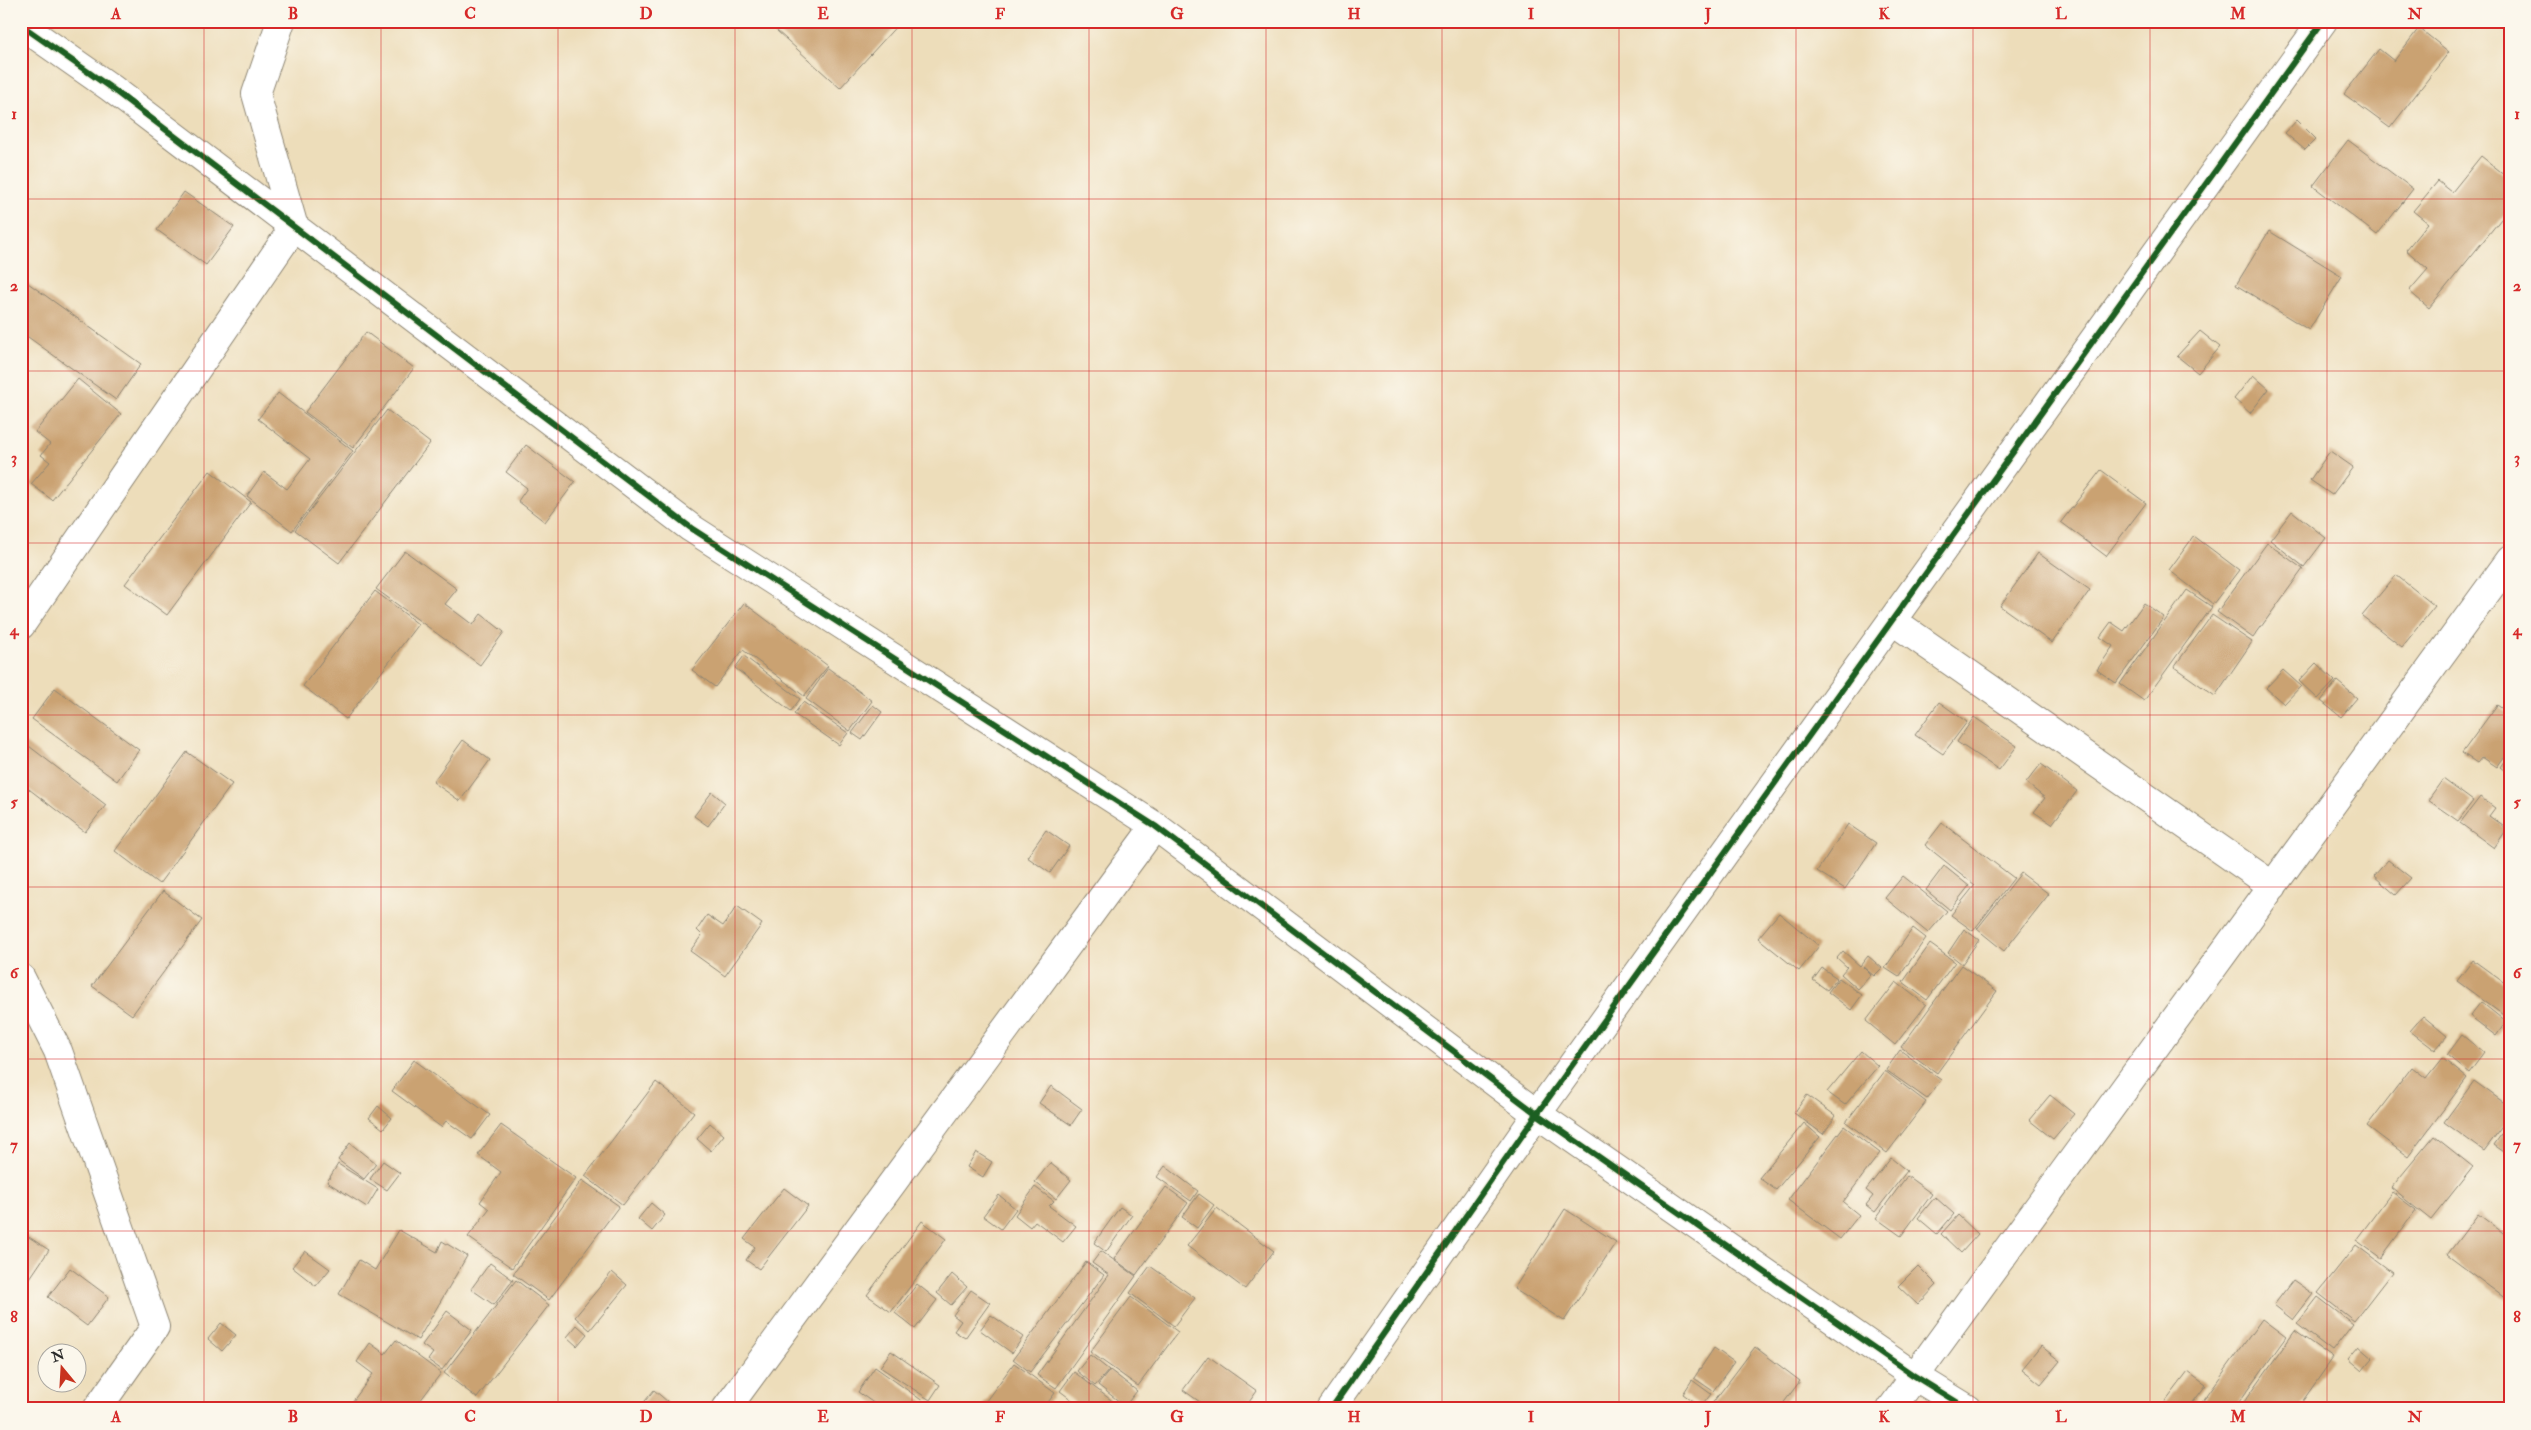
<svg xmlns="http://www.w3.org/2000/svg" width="2531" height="1430" font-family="'IM FELL Double Pica',serif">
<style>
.building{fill:#caa272}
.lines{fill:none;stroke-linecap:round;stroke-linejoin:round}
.minor-casing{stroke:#8c8472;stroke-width:30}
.minor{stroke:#fff;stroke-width:28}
.cycleway-casing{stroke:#fbf7ec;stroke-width:9}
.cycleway{stroke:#1b5e20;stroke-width:6}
.grid{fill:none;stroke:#d62828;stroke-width:1;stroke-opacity:0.55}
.neatline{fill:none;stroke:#d62828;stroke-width:2}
.grid-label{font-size:16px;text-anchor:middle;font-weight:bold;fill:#d62828}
</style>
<rect width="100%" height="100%" fill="#fbf7ec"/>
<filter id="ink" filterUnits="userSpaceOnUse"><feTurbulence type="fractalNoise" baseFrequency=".02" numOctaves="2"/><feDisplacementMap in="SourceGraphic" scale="10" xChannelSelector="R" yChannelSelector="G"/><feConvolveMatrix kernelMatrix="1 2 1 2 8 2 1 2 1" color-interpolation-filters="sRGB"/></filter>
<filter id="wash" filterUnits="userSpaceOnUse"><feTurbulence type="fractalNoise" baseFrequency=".0096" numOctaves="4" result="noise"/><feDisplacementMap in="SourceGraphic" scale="20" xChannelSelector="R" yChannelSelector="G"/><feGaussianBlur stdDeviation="1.12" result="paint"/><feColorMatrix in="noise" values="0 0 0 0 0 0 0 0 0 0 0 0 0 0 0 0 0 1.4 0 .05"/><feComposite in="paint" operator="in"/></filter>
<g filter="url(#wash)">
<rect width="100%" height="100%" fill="#edddba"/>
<g id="blocks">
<path class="building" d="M 766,21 L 901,21 L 840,88 Z
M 2419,28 L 2449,52 L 2390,128 L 2344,94 L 2379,49 L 2394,61 Z
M 2297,120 L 2316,139 L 2305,150 L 2285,133 Z
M 2348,140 L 2413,189 L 2377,235 L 2313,186 Z
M 2481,156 L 2510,179 L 2510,208 L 2429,308 L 2409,291 L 2428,269 L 2406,250 L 2428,223 L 2413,211 L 2438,181 L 2452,192 Z
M 184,192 L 234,227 L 206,265 L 157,230 Z
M 2269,231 L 2342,276 L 2309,330 L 2236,285 Z
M 21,278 L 141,364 L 116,400 L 21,332 Z
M 2200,331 L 2220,347 L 2198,373 L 2177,356 Z
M 366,332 L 414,368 L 353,448 L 305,412 Z
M 2253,375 L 2269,389 L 2250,413 L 2234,399 Z
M 78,379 L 121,414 L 52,500 L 31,484 L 50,462 L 41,455 L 50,444 L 35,432 Z
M 278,393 L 353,451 L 292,531 L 247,496 L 264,472 L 287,489 L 310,459 L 258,419 Z
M 387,410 L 430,443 L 339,563 L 295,530 Z
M 526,445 L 575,482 L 545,522 L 518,501 L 527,488 L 506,472 Z
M 2330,451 L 2353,467 L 2332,495 L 2310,480 Z
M 2101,470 L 2146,503 L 2106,556 L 2061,522 Z
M 210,471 L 251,502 L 167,615 L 125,584 Z
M 2292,511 L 2326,538 L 2304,567 L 2270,540 Z
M 2194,536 L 2239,570 L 2213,604 L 2169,570 Z
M 2267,543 L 2303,569 L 2253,638 L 2217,612 Z
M 405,551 L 457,589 L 445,604 L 473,625 L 481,614 L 504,632 L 480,665 L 376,589 Z
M 2038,553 L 2090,590 L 2052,643 L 2000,606 Z
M 2396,575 L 2435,606 L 2402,647 L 2362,616 Z
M 2187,590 L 2212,607 L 2144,701 L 2120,684 Z
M 375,591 L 418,624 L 346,719 L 303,686 Z
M 744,603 L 828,666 L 804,696 L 743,650 L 715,687 L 692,670 Z
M 2144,603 L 2164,617 L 2116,683 L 2097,670 L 2113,646 L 2100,637 L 2111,622 L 2124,631 Z
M 2212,615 L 2252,642 L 2215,696 L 2174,667 Z
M 744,656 L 800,699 L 791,711 L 735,668 Z
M 2316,663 L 2335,681 L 2318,699 L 2299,681 Z
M 828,668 L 872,701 L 850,731 L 806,699 Z
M 2283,670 L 2301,686 L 2284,704 L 2266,688 Z
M 2337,681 L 2357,698 L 2341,717 L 2321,701 Z
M 55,688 L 139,750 L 117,781 L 32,719 Z
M 803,702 L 848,733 L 839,745 L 794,714 Z
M 1939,702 L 1967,722 L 1943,754 L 1915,735 Z
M 873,705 L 882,712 L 862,740 L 852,733 Z
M 2497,705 L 2510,714 L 2510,749 L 2497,767 L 2482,757 L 2477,763 L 2462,753 Z
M 1974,717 L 2017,746 L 1999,770 L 1957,742 Z
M 21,740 L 106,805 L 85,832 L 21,783 Z
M 463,740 L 490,760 L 460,801 L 433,782 Z
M 187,752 L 232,784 L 159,884 L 115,851 Z
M 2510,754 L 2510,774 L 2501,767 Z
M 2041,764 L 2077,791 L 2052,824 L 2034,812 L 2045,798 L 2026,783 Z
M 2443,779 L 2473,801 L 2458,821 L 2428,800 Z
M 712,792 L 725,803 L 708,826 L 694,816 Z
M 2480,797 L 2495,808 L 2489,816 L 2507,829 L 2494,848 L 2460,823 Z
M 1942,823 L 2014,878 L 1973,931 L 1951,915 L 1975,885 L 1925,845 Z
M 1848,824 L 1876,843 L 1845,889 L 1817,871 Z
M 1046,830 L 1069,846 L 1050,873 L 1027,857 Z
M 2388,860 L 2411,878 L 2396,895 L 2374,876 Z
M 1944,866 L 1969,886 L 1950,910 L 1926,890 Z
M 2021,873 L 2049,894 L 2004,951 L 1977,929 Z
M 1903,876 L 1947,911 L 1928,933 L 1885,898 Z
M 163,891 L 202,920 L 132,1015 L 92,986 Z
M 737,906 L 762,924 L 725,976 L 690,951 L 702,935 L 697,930 L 707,915 L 723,926 Z
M 1779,913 L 1819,946 L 1799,971 L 1758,938 Z
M 1913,928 L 1926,938 L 1899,977 L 1885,968 Z
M 1964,929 L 1979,940 L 1962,964 L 1948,953 Z
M 1930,944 L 1955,962 L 1927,1000 L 1903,982 Z
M 1843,951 L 1860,966 L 1868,956 L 1882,968 L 1874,976 L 1863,967 L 1871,975 L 1858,989 L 1841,974 L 1847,967 L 1837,958 Z
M 2473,960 L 2510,987 L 2510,1020 L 2457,981 Z
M 1961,965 L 1997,991 L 1937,1073 L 1901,1047 Z
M 1822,968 L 1837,978 L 1827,990 L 1813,980 Z
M 1839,978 L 1862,995 L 1851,1010 L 1828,992 Z
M 1896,982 L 1926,1005 L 1895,1045 L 1866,1021 Z
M 2481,1002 L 2506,1022 L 2496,1036 L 2470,1016 Z
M 2423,1016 L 2447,1036 L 2435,1050 L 2410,1031 Z
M 2462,1035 L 2484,1053 L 2469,1073 L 2447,1055 Z
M 1900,1050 L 1941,1080 L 1927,1099 L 1886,1070 Z
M 1861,1051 L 1878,1066 L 1845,1105 L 1827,1092 Z
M 2442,1058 L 2467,1078 L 2408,1157 L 2367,1126 L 2412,1067 L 2426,1078 Z
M 414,1060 L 490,1115 L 472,1139 L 446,1121 L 441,1127 L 392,1091 Z
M 1885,1071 L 1926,1102 L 1887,1153 L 1846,1122 Z
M 2474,1081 L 2510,1107 L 2510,1116 L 2484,1151 L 2444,1122 Z
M 656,1082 L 694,1112 L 623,1205 L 585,1176 Z
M 1051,1086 L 1082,1109 L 1071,1125 L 1039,1103 Z
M 1807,1095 L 1836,1116 L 1823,1134 L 1794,1113 Z
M 2050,1095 L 2074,1114 L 2053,1139 L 2029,1120 Z
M 378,1106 L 392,1118 L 383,1129 L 369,1118 Z
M 2510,1122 L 2510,1156 L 2494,1145 Z
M 710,1123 L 724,1135 L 711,1151 L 697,1139 Z
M 1804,1123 L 1820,1137 L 1776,1190 L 1759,1178 Z
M 501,1125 L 576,1178 L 512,1268 L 468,1237 L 489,1209 L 480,1202 L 501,1172 L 478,1155 Z
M 1844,1126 L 1880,1153 L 1843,1202 L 1859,1215 L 1840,1239 L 1788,1200 Z
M 2434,1136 L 2473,1167 L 2431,1220 L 2391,1188 Z
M 350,1143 L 376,1164 L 364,1179 L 338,1160 Z
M 976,1152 L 992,1162 L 983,1177 L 967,1167 Z
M 1891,1158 L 1907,1171 L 1875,1212 L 1866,1205 L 1873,1196 L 1866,1190 Z
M 383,1161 L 400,1173 L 387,1190 L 370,1179 Z
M 1050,1163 L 1071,1180 L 1056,1199 L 1035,1182 Z
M 338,1164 L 378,1189 L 367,1207 L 327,1182 Z
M 1165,1166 L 1198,1191 L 1191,1201 L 1157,1177 Z
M 1907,1176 L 1932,1194 L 1901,1236 L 1876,1218 Z
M 582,1180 L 619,1206 L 549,1300 L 513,1274 Z
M 1035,1187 L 1054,1201 L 1049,1206 L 1076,1226 L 1063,1242 L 1035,1221 L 1030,1227 L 1015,1215 Z
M 1166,1187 L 1188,1203 L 1136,1275 L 1114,1259 Z
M 784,1188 L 808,1206 L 759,1269 L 746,1260 L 755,1247 L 744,1239 Z
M 2392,1192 L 2416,1210 L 2381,1258 L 2356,1240 Z
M 1199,1194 L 1214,1205 L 1197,1228 L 1182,1217 Z
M 999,1195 L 1016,1209 L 1001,1229 L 983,1216 Z
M 1935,1197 L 1954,1214 L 1937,1234 L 1918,1218 Z
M 651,1203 L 665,1215 L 652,1231 L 638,1219 Z
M 1120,1207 L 1132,1215 L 1106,1252 L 1094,1243 Z
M 1217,1208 L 1274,1251 L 1245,1289 L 1187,1246 Z
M 1565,1209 L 1616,1242 L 1564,1321 L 1514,1289 Z
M 2478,1214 L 2510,1238 L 2510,1302 L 2447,1255 Z
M 1958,1215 L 1978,1234 L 1961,1253 L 1941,1234 Z
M 922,1221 L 946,1239 L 891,1312 L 867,1295 Z
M 399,1230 L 437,1252 L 442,1241 L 467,1256 L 418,1340 L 339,1294 L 359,1260 L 375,1270 Z
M 21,1232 L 49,1250 L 26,1284 L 21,1281 Z
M 2356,1245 L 2392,1272 L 2354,1321 L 2318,1293 Z
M 305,1251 L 330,1269 L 316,1286 L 292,1267 Z
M 1101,1251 L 1136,1276 L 1056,1388 L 1037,1375 L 1109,1275 L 1092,1263 Z
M 1086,1262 L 1104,1275 L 1030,1372 L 1013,1359 Z
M 490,1263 L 513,1280 L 494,1305 L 471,1289 Z
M 1150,1266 L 1195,1298 L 1174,1326 L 1130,1293 Z
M 1918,1266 L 1937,1285 L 1918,1305 L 1898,1286 Z
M 70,1268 L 109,1297 L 87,1326 L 48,1297 Z
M 612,1272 L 627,1285 L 590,1330 L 575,1317 Z
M 952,1274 L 967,1287 L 951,1305 L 937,1293 Z
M 516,1280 L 549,1305 L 477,1398 L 444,1373 Z
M 2293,1280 L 2313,1294 L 2293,1320 L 2274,1305 Z
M 917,1284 L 937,1300 L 915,1329 L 895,1313 Z
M 971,1290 L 990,1303 L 965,1338 L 954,1331 L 961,1321 L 953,1315 Z
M 1131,1297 L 1178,1332 L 1138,1386 L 1090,1352 Z
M 2318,1297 L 2353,1324 L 2332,1351 L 2297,1324 Z
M 447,1311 L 472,1330 L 442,1370 L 428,1360 L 433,1353 L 422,1345 Z
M 991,1315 L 1023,1337 L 1012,1353 L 980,1330 Z
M 2262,1319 L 2286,1337 L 2234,1409 L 2197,1409 Z
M 221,1323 L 236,1335 L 222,1351 L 208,1339 Z
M 577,1325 L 587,1334 L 577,1346 L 567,1337 Z
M 2295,1331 L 2333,1358 L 2297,1409 L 2239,1409 Z
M 396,1340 L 441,1373 L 414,1409 L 347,1409 L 373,1374 L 357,1362 L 370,1343 L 385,1354 Z
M 2041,1346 L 2060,1361 L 2041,1384 L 2022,1369 Z
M 2359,1346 L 2373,1358 L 2362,1371 L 2348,1359 Z
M 1755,1347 L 1800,1381 L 1779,1409 L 1708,1409 Z
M 1714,1348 L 1734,1362 L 1713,1391 L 1694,1378 Z
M 891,1351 L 940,1385 L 930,1400 L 880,1367 Z
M 1090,1355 L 1109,1370 L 1095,1386 L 1077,1371 Z
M 1208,1356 L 1257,1391 L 1244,1409 L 1210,1409 L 1183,1390 Z
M 1014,1363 L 1055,1393 L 1043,1409 L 980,1409 Z
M 875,1367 L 934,1409 L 882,1409 L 858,1392 Z
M 1110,1370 L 1137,1391 L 1125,1406 L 1098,1385 Z
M 1074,1372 L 1119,1406 L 1117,1409 L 1084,1409 L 1060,1391 Z
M 2188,1372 L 2206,1385 L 2188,1409 L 2160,1409 Z
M 1692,1380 L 1711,1394 L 1701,1407 L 1683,1394 Z
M 654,1390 L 668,1402 L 663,1409 L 644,1409 L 641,1406 Z"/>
</g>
</g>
<g filter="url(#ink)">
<use href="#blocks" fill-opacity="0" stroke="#8c8472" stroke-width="1"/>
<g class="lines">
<defs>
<path id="minor" d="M 21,25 L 111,88 L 691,528 L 1155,826 L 1537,1114 L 1913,1375 L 1968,1409
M 1893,621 L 2273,886
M 21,625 L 294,227 L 256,94 L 281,21
M 21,978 L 58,1051 L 155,1327 L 97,1409
M 726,1409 L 1155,826
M 1331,1409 L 1537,1114 L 2323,21
M 1891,1409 L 2510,560"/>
</defs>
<use href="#minor" class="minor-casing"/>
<use href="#minor" class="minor"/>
<defs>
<path id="cycleway" d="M 21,25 L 111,88 L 691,528 L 1155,826 L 1537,1114 L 1913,1375 L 1968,1409
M 1331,1409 L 1537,1114 L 2323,21"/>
</defs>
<use href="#cycleway" class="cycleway-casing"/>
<use href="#cycleway" class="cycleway"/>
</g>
</g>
<path class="grid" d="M 204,21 L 204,1409M 381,21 L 381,1409M 558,21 L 558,1409M 735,21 L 735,1409M 912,21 L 912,1409M 1089,21 L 1089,1409M 1266,21 L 1266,1409M 1442,21 L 1442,1409M 1619,21 L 1619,1409M 1796,21 L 1796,1409M 1973,21 L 1973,1409M 2150,21 L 2150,1409M 2327,21 L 2327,1409M 21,199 L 2510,199M 21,371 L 2510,371M 21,543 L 2510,543M 21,715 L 2510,715M 21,887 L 2510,887M 21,1059 L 2510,1059M 21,1231 L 2510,1231"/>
<rect width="2531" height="1430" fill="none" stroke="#fbf7ec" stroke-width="55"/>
<g transform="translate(62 1368) rotate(342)"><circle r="24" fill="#fbf7ec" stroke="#a8a59f"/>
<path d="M0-4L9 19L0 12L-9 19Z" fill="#c8321e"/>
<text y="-8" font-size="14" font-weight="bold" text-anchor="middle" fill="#2b2b2b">N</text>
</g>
<rect x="28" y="28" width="2476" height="1374" class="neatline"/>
<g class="grid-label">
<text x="116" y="19">A</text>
<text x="293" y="19">B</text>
<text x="470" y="19">C</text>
<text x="646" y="19">D</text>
<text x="823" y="19">E</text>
<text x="1000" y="19">F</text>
<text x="1177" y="19">G</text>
<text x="1354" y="19">H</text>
<text x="1531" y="19">I</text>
<text x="1708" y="19">J</text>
<text x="1884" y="19">K</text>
<text x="2061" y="19">L</text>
<text x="2238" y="19">M</text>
<text x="2415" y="19">N</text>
<text x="14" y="119">1</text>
<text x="2517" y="119">1</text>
<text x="14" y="291">2</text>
<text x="2517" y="291">2</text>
<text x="14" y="463">3</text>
<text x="2517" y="463">3</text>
<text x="14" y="635">4</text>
<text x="2517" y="635">4</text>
<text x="14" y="807">5</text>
<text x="2517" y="807">5</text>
<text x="14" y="978">6</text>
<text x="2517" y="978">6</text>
<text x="14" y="1150">7</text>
<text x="2517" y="1150">7</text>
<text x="14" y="1322">8</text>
<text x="2517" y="1322">8</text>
<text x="116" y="1422">A</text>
<text x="293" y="1422">B</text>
<text x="470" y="1422">C</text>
<text x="646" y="1422">D</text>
<text x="823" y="1422">E</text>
<text x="1000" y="1422">F</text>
<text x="1177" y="1422">G</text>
<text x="1354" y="1422">H</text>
<text x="1531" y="1422">I</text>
<text x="1708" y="1422">J</text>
<text x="1884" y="1422">K</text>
<text x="2061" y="1422">L</text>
<text x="2238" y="1422">M</text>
<text x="2415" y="1422">N</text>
</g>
</svg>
